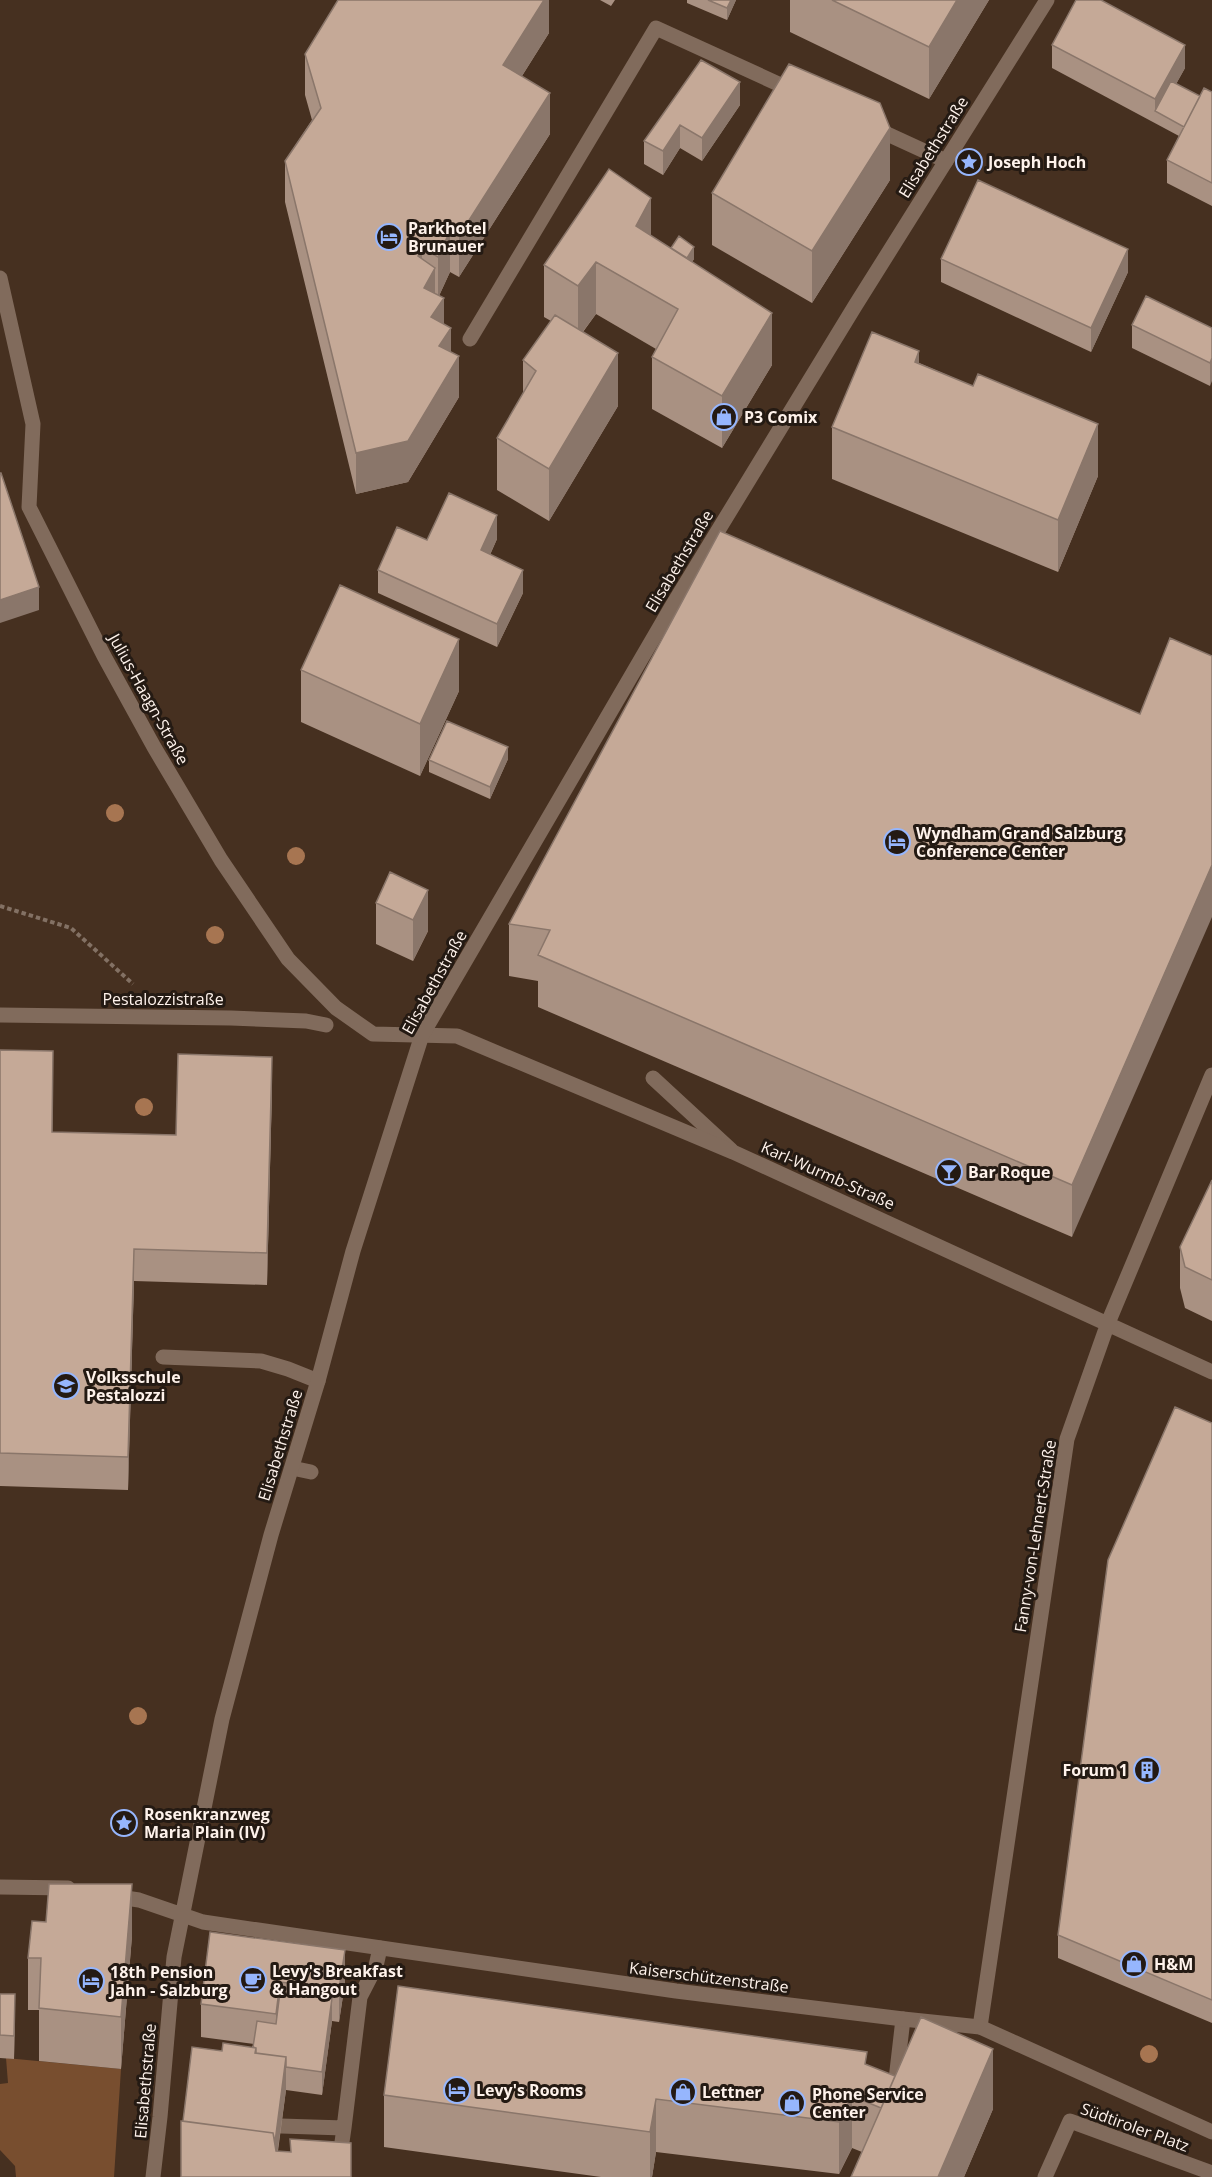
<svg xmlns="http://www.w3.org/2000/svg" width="1212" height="2177" font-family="'Open Sans',sans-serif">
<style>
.green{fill:#784e2f}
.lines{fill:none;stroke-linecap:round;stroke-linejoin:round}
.path{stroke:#837164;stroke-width:4;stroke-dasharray:4.5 3;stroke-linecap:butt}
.service{stroke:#816b5c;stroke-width:15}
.pedestrian{stroke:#816b5c;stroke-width:15}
.minor{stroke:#816b5c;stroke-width:15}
.tertiary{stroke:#816b5c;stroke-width:15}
.tree{fill:#a77551}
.wall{fill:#a99182}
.shaded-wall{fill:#8a766a}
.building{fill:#c5a997;stroke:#8a766a;stroke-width:1.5}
.labels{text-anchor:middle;stroke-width:6;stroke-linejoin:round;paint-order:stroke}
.street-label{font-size:16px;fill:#fef2eb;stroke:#241a13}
.poi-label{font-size:16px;font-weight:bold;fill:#fef2eb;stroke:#241a13;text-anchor:start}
</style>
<rect width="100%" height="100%" fill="#463020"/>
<path class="green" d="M 6,2058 L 121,2069 L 114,2177 L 16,2177 L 15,2166 L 0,2150 L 0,2084 L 8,2083 Z"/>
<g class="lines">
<path class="path" d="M 0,906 L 71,928 L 133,984"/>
<path class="service" d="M 872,127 L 946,161
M 470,339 L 656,28 L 796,92
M 653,1078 L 731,1150
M 163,1357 L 261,1361 L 288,1369 L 318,1381
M 292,1468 L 311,1472
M 895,2088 L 903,2019
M 281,2126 L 344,2128 L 337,2177
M 344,2128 L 360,1997 L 376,1966 L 380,1948"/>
<path class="pedestrian" d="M 0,1015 L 231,1018 L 306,1021 L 326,1025
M 1045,2177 L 1070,2121 L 1212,2173"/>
<path class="minor" d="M 0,278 L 33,424 L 29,507 L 104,656 L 154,747 L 221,860 L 288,959 L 336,1008 L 373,1034 L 457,1036 L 733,1152 L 1212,1372
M 980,2027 L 1067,1439 L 1108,1323 L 1212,1075"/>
<path class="tertiary" d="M 0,1887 L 68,1888
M 112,1896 L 139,1900 L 203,1922 L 676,1991 L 903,2019 L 980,2027 L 1212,2132
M 153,2177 L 160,2117 L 174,1957 L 222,1719 L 271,1535 L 318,1381 L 353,1251 L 422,1035 L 672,606 L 855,306 L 1047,0"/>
</g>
<g class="tree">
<circle cx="115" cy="813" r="9"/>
<circle cx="296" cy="856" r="9"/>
<circle cx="215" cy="935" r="9"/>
<circle cx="144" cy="1107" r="9"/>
<circle cx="138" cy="1716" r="9"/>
<circle cx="1149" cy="2054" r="9"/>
</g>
<path class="wall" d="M 549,0 L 549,33 L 522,76 L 550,134 L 459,277 L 450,272 L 439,296 L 444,324 L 451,352 L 459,397 L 408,482 L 356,494 L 285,202 L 285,161 L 312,120 L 305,95 L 305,54 Z
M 600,0 L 615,0 L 611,6 Z
M 687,0 L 736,0 L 727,20 L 687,3 Z
M 790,0 L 989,0 L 929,99 L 790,32 Z
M 1052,45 L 1185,68 L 1176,84 L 1200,96 L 1212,92 L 1212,206 L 1167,183 L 1167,160 L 1179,136 L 1052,68 Z
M 701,60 L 740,105 L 702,161 L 680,148 L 663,175 L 644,164 L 644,141 Z
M 890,180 L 812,303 L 712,245 L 712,193 Z
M 651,236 L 671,248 L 694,259 L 692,262 L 772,365 L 722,448 L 652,409 L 652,357 L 656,349 L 596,314 L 583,332 L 618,406 L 549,521 L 497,490 L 497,438 L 523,394 L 523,360 L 551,321 L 544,317 L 544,265 Z
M 941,259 L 1128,272 L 1091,352 L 941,282 Z
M 1132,325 L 1212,328 L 1210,386 L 1132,348 Z
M 919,363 L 973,386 L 1098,476 L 1058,572 L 832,479 L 832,427 Z
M 497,539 L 490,555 L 523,593 L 497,647 L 378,593 L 378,570 L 427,540 Z
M 301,670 L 459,691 L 420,776 L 301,722 Z
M 1140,714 L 1072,1237 L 538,1007 L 538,981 L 509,976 L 509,924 Z
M 508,759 L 490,799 L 429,772 L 429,760 Z
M 390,872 L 428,931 L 413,961 L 376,944 L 376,903 Z
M 0,1050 L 53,1084 L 52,1132 L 176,1135 L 272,1090 L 267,1285 L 134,1281 L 128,1490 L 0,1486 Z
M 1212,1180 L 1212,1321 L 1185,1308 L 1180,1288 L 1180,1247 Z
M 1212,1423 L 1212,2023 L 1058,1958 L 1058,1935 Z
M 210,1932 L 345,1983 L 339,2022 L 332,2021 L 322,2095 L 286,2090 L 278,2151 L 351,2177 L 181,2177 L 181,2121 L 183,2121 L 222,2051 L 253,2047 L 254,2044 L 201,2037 L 201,2004 Z
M 132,1936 L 121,2069 L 39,2061 L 39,2010 L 28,2010 L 28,1958 Z
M 0,1994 L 15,2017 L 14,2059 L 0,2058 Z
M 867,2065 L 895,2076 L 993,2109 L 964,2177 L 851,2177 L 862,2152 L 852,2148 L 839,2174 L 656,2152 L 652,2177 L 601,2177 L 384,2147 L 384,2095 Z"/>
<path class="shaded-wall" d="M 544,0 L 549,0 L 549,33 L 503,106 L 503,65 Z
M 731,0 L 736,0 L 727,20 L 727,8 Z
M 957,0 L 989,0 L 929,99 L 929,47 Z
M 1185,45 L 1185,68 L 1160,113 L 1155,111 L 1155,123 L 1155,99 Z
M 740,82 L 740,105 L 702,161 L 702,138 Z
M 550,93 L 550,134 L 459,277 L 459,236 Z
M 680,125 L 680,148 L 663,175 L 663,151 Z
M 890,128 L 890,180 L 812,303 L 812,251 Z
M 651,198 L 651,250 L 636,226 Z
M 450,231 L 450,272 L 438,298 L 438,257 Z
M 694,247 L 694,259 L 672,292 L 672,280 Z
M 422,248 L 422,289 L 418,256 Z
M 1128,249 L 1128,272 L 1091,352 L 1091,328 Z
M 596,262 L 596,314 L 578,338 L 578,286 Z
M 435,268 L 435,309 L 444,298 L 444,339 L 451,328 L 451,369 L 439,387 L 424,288 Z
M 772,313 L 772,365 L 722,448 L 722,396 Z
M 919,351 L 919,403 L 915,362 Z
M 618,353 L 618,406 L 549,521 L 549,469 Z
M 459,356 L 459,397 L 408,482 L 356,494 L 356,453 Z
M 1212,358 L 1212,381 L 1210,386 L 1210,363 Z
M 1098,424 L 1098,476 L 1058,572 L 1058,520 Z
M 497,515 L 497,539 L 481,574 L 481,550 Z
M 523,570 L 523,593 L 497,647 L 497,624 Z
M 39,587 L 39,610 L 0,623 L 0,600 Z
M 459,639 L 459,691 L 420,776 L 420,724 Z
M 508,747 L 508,759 L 490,799 L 490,787 Z
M 1212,865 L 1212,917 L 1072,1237 L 1072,1185 Z
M 428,890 L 428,931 L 413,961 L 413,920 Z
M 53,1051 L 53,1084 L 52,1165 L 52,1132 Z
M 272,1057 L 272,1090 L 267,1285 L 267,1253 Z
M 134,1249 L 134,1281 L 128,1490 L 128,1457 Z
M 132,1884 L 132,1936 L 121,2069 L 121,2017 Z
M 345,1950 L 345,1983 L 339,2022 L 339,1989 Z
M 280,1982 L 280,2015 L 276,2047 L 276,2014 Z
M 15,1994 L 15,2017 L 14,2059 L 14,2036 Z
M 332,1998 L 332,2021 L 322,2095 L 322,2072 Z
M 993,2049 L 993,2109 L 964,2177 L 938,2177 Z
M 286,2057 L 286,2090 L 274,2177 L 273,2152 Z
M 852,2096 L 852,2148 L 839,2174 L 839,2122 Z
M 656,2099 L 656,2152 L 652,2177 L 650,2177 L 650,2132 Z"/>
<path class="building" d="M 338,0 L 544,0 L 503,65 L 550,93 L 459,236 L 450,231 L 438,257 L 422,248 L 418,256 L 435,268 L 424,288 L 444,298 L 431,317 L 451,328 L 439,346 L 459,356 L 408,441 L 356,453 L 285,161 L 321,108 L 305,54 Z
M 708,0 L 731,0 L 727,8 Z
M 832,0 L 957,0 L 929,47 Z
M 1076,0 L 1101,0 L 1185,45 L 1155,99 L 1052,45 Z
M 701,60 L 740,82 L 702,138 L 680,125 L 663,151 L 644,141 Z
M 789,64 L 880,103 L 890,128 L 812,251 L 712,193 Z
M 1171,81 L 1200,96 L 1184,127 L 1155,111 Z
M 1204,88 L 1212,92 L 1212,183 L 1167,160 Z
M 609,169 L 651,198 L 636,226 L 772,313 L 722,396 L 652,357 L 678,309 L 596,262 L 578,286 L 544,265 Z
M 978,180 L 1128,249 L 1091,328 L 941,259 Z
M 679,236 L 694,247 L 687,258 L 671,248 Z
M 1146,296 L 1212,328 L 1212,358 L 1210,363 L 1132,325 Z
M 555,315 L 618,353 L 549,469 L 497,438 L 536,371 L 523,360 Z
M 872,332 L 919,351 L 915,362 L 973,386 L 978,374 L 1098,424 L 1058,520 L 832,427 Z
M 0,473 L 1,473 L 39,587 L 0,600 Z
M 449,493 L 497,515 L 481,550 L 523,570 L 497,624 L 378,570 L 397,527 L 427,540 Z
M 720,531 L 1140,714 L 1170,638 L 1212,656 L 1212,865 L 1072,1185 L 538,955 L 550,930 L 509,924 Z
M 340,585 L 459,639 L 420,724 L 301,670 Z
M 447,721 L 508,747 L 490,787 L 429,760 Z
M 390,872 L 428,890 L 413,920 L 376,903 Z
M 0,1050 L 53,1051 L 52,1132 L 176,1135 L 178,1054 L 272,1057 L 267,1253 L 134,1249 L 128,1457 L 0,1453 Z
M 1212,1180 L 1212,1280 L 1185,1267 L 1180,1247 Z
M 1175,1407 L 1212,1423 L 1212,2000 L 1058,1935 L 1108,1560 Z
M 49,1884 L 132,1884 L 121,2017 L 39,2008 L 41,1958 L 28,1958 L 32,1921 L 46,1922 Z
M 210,1932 L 345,1950 L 339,1989 L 280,1982 L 276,2014 L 201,2004 Z
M 398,1986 L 867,2052 L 865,2064 L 895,2076 L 881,2108 L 852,2096 L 839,2122 L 656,2099 L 650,2132 L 384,2095 Z
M 280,1992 L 332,1998 L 322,2072 L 286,2067 L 286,2057 L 256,2053 L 256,2048 L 253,2047 L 257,2021 L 276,2024 Z
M 0,1994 L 15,1994 L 14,2036 L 0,2035 Z
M 921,2017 L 993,2049 L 938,2177 L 851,2177 Z
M 223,2043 L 256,2048 L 255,2053 L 286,2057 L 275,2142 L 273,2133 L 183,2121 L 192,2047 L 222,2051 Z
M 181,2121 L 273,2133 L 276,2151 L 291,2152 L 290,2139 L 351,2143 L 351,2177 L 181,2177 Z"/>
<defs>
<symbol id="sight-ring" viewBox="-11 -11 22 22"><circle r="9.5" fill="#241a13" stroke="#96b6fd" stroke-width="1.5"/><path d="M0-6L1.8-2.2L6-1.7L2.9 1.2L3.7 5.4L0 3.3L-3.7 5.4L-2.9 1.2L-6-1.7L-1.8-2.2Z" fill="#96b6fd"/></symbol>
<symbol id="hotel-ring" viewBox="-11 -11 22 22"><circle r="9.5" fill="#241a13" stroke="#96b6fd" stroke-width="1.5"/><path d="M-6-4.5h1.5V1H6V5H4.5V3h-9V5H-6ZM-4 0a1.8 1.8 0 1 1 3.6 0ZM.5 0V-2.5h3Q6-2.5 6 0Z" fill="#96b6fd"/></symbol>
<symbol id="shop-ring" viewBox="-11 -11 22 22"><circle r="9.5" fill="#241a13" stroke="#96b6fd" stroke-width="1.5"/><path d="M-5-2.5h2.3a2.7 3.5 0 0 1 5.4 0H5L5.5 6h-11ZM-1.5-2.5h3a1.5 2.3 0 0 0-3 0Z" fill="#96b6fd"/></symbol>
<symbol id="bar-ring" viewBox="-11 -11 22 22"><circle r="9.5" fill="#241a13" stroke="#96b6fd" stroke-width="1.5"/><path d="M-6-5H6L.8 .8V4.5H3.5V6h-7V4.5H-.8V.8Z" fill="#96b6fd"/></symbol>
<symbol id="school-ring" viewBox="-11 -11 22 22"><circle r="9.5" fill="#241a13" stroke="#96b6fd" stroke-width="1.5"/><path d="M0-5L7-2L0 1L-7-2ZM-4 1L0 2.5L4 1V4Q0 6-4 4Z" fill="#96b6fd"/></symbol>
<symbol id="building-ring" viewBox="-11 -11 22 22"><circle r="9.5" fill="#241a13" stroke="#96b6fd" stroke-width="1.5"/><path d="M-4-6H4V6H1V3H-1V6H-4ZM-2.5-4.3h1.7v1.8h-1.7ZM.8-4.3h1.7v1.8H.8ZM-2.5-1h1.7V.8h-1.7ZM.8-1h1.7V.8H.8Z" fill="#96b6fd"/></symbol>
<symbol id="cafe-ring" viewBox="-11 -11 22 22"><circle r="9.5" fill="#241a13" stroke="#96b6fd" stroke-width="1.5"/><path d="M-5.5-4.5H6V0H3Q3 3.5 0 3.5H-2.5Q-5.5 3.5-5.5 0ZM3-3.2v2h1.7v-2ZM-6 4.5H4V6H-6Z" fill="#96b6fd"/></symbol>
</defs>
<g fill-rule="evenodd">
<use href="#sight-ring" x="954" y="147" width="30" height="30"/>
<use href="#hotel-ring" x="374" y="222" width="30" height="30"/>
<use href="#shop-ring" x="709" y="402" width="30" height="30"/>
<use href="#hotel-ring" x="882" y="827" width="30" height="30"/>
<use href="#bar-ring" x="934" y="1157" width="30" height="30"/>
<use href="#school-ring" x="51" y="1371" width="30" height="30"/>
<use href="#building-ring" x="1132" y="1755" width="30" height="30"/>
<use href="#sight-ring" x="109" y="1808" width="30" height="30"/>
<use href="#shop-ring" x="1119" y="1949" width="30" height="30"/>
<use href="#cafe-ring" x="238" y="1965" width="30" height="30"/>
<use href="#hotel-ring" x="76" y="1966" width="30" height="30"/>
<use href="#hotel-ring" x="442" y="2075" width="30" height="30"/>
<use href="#shop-ring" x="668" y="2077" width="30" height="30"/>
<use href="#shop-ring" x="777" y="2088" width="30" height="30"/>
</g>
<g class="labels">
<g class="street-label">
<text transform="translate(933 147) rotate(-58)" y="6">Elisabethstraße</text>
<text transform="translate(679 561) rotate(-59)" y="6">Elisabethstraße</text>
<text transform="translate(149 699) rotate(61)" y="6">Julius-Haagn-Straße</text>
<text transform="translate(434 982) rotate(-61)" y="6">Elisabethstraße</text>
<text x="163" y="1005">Pestalozzistraße</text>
<text transform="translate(828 1175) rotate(24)" y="6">Karl-Wurmb-Straße</text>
<text transform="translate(280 1445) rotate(-73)" y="6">Elisabethstraße</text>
<text transform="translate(1035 1536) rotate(-81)" y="6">Fanny-von-Lehnert-Straße</text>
<text transform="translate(709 1977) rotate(7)" y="6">Kaiserschützenstraße</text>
<text transform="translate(145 2081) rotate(-85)" y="6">Elisabethstraße</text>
<text transform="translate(1135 2127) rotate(20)" y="6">Südtiroler Platz</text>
</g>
<g class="poi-label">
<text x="988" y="168">Joseph Hoch</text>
<text x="408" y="234">Parkhotel<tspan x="408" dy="18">Brunauer</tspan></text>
<text x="744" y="423">P3 Comix</text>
<text x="916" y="839">Wyndham Grand Salzburg<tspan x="916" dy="18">Conference Center</tspan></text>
<text x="968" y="1178">Bar Roque</text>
<text x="86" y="1383">Volksschule<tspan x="86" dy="18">Pestalozzi</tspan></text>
<text x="1128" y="1776" text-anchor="end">Forum 1</text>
<text x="144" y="1820">Rosenkranzweg<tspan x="144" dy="18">Maria Plain (IV)</tspan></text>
<text x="1154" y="1970">H&amp;M</text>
<text x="272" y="1977">Levy's Breakfast<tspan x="272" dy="18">&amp; Hangout</tspan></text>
<text x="110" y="1978">18th Pension<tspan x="110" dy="18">Jahn - Salzburg</tspan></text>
<text x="476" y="2096">Levy's Rooms</text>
<text x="702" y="2098">Lettner</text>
<text x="812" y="2100">Phone Service<tspan x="812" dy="18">Center</tspan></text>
</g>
</g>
</svg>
